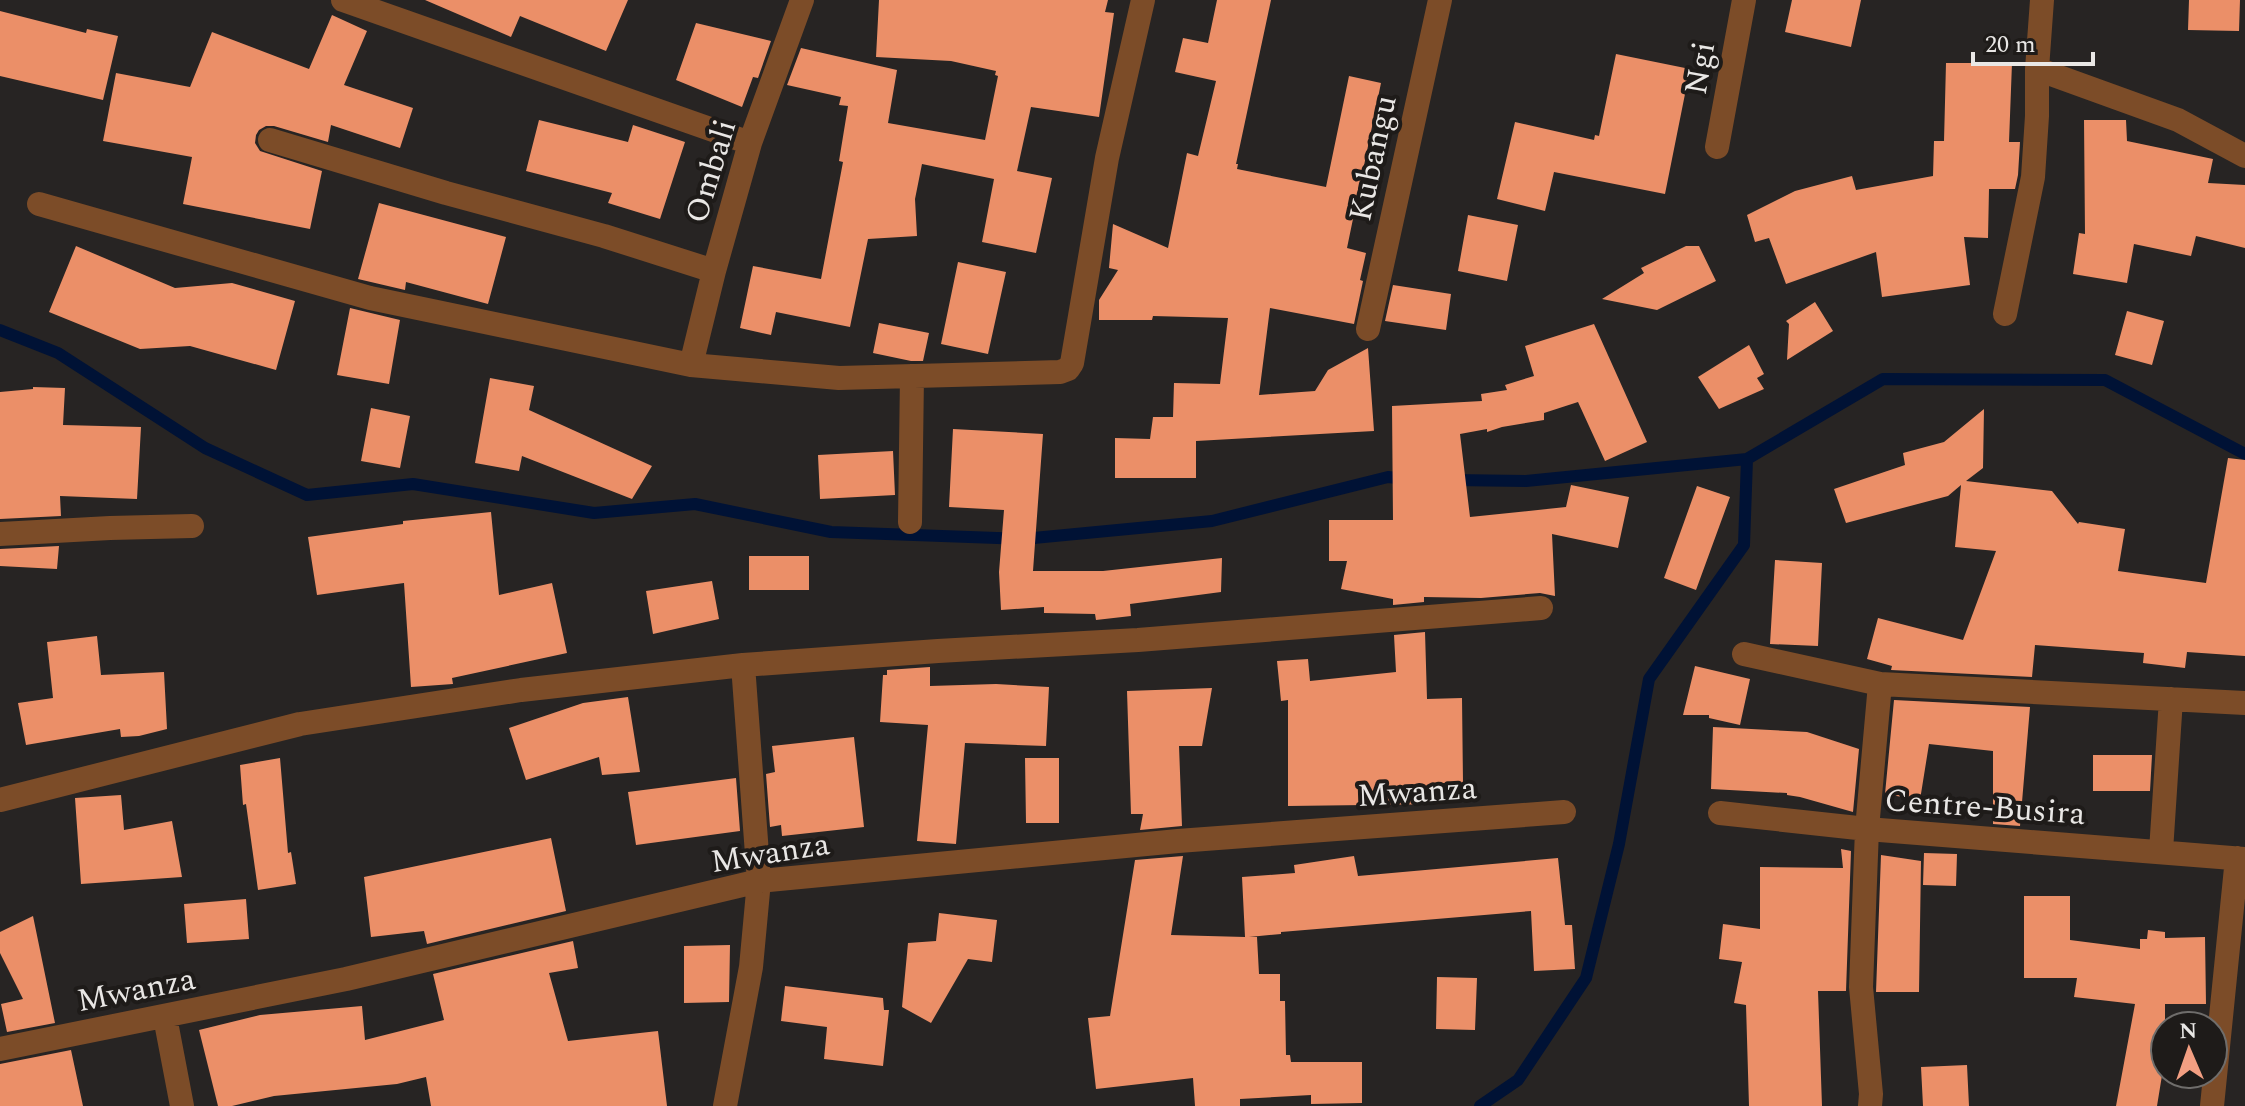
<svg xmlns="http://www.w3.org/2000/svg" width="2245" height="1106" font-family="Spectral,serif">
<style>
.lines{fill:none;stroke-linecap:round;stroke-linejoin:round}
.stream{stroke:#001235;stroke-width:12}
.building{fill:#eb8f68}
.street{stroke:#7c4c28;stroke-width:24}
.labels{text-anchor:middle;stroke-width:8;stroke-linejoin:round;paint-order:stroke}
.street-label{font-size:32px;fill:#e9e7e5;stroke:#1e1b19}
</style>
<rect width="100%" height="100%" fill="#272423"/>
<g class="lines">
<path class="stream" d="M 0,330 L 58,353 L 205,448 L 307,495 L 413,484 L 594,513 L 695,504 L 831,532 L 1023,539 L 1212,521 L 1388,477 L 1406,479
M 1452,480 L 1526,481 L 1747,459
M 1480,1106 L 1518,1080 L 1586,978 L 1619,844 L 1649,679 L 1744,545 L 1747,459 L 1883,379 L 2105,380 L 2245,454"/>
</g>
<path class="building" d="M 425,0 L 628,0 L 606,51 L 520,16 L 511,37 Z
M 879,0 L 1108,0 L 1105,12 L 1114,13 L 1099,117 L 1031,107 L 1017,171 L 1052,178 L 1036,253 L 982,242 L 994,179 L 922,164 L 915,199 L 917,236 L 868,239 L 850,327 L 776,312 L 771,335 L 740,328 L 753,266 L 821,279 L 843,162 L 839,161 L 848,106 L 839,105 L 841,97 L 787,85 L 801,48 L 897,70 L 888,123 L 985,140 L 998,76 L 995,75 L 996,71 L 951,61 L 876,57 Z
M 1217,0 L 1271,0 L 1236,164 L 1238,164 L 1237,169 L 1326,187 L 1349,76 L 1381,83 L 1347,248 L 1366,253 L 1360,280 L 1363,281 L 1354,324 L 1270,308 L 1259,395 L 1315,391 L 1328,370 L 1368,348 L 1374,431 L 1196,441 L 1196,478 L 1115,478 L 1115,438 L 1150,439 L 1153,417 L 1173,417 L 1174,383 L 1220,384 L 1228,318 L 1153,316 L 1152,320 L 1099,320 L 1099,300 L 1118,270 L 1109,268 L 1113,224 L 1168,248 L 1187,153 L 1198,156 L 1216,81 L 1175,72 L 1183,38 L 1208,43 Z
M 1792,0 L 1861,0 L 1851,47 L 1785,32 Z
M 2189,0 L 2240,0 L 2239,31 L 2188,30 Z
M 0,11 L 86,33 L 87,29 L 118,36 L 103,100 L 0,76 Z
M 332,15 L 367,31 L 344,85 L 413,108 L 400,148 L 331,125 L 328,142 L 274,126 L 266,126 L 259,130 L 256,135 L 255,143 L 260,151 L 322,171 L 310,229 L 183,204 L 192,157 L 103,141 L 116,73 L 190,87 L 212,32 L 309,69 Z
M 696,23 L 771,41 L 758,78 L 753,77 L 742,107 L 676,80 Z
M 1616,54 L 1690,69 L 1665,194 L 1554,172 L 1545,211 L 1497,199 L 1515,122 L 1594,140 L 1595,135 L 1599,136 Z
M 1946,63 L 2012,63 L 2009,142 L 2020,142 L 2018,175 L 2015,189 L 1989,189 L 1988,238 L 1964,237 L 1970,285 L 1882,297 L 1876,252 L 1786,284 L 1769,238 L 1755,242 L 1747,215 L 1795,191 L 1852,176 L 1856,190 L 1933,176 L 1934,141 L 1944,141 Z
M 539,120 L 628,142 L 633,125 L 685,142 L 660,219 L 608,203 L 612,193 L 526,171 Z
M 2084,120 L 2126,120 L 2127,141 L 2213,159 L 2208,183 L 2245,185 L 2245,248 L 2196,236 L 2191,256 L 2134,244 L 2127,283 L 2073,274 L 2079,233 L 2085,234 Z
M 379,203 L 506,237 L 488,304 L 406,282 L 405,290 L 358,279 Z
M 1468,215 L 1518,225 L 1507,281 L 1458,271 Z
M 76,246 L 175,288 L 232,283 L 295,301 L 276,370 L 190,346 L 140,349 L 49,312 Z
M 1686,246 L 1699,246 L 1716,281 L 1657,310 L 1602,299 L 1644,273 L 1641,268 Z
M 958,262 L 1006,272 L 988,354 L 941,344 Z
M 1393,285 L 1451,294 L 1446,330 L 1385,321 Z
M 1815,302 L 1833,331 L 1787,360 L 1789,324 L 1786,321 Z
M 350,308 L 400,320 L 389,384 L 337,375 Z
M 2127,311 L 2164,321 L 2152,365 L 2115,355 Z
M 879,323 L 929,333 L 923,361 L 911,361 L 873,353 Z
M 1594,324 L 1647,442 L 1605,461 L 1578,402 L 1544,413 L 1544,420 L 1502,427 L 1487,432 L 1487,429 L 1460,434 L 1470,517 L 1566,507 L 1571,485 L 1629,497 L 1618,548 L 1552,534 L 1555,596 L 1540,593 L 1481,598 L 1424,597 L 1424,602 L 1393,605 L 1393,599 L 1341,589 L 1347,561 L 1329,561 L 1329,520 L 1393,520 L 1392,406 L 1482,401 L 1481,394 L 1507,390 L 1505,385 L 1534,376 L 1525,346 Z
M 1749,345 L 1764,374 L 1757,378 L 1764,389 L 1719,409 L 1698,377 Z
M 490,378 L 534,386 L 529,410 L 652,466 L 632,499 L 522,456 L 519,471 L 475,463 Z
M 33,387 L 65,388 L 63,425 L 141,427 L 137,499 L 60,496 L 61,516 L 0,519 L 0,392 L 33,389 Z
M 371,408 L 410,416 L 400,468 L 361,461 Z
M 1984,409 L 1983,468 L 1966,481 L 2052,491 L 2078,524 L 2079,522 L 2125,529 L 2118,571 L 2206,583 L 2228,458 L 2245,460 L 2245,656 L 2187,652 L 2185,668 L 2143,663 L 2144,653 L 2035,645 L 2032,677 L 1891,670 L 1892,666 L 1867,659 L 1878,618 L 1963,640 L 1996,551 L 1955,547 L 1961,485 L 1948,496 L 1846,523 L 1834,489 L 1905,465 L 1903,453 L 1944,442 Z
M 953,429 L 1043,434 L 1033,571 L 1103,571 L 1222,558 L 1221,592 L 1130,604 L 1131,616 L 1096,620 L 1095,614 L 1044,613 L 1044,607 L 1001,610 L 999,572 L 1004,510 L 949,507 Z
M 893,451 L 895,495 L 820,499 L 818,455 Z
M 1697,486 L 1730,497 L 1696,590 L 1664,578 Z
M 491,512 L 499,595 L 552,583 L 567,653 L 452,678 L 453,684 L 411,687 L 404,583 L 317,595 L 308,537 L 403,524 L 403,521 Z
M 59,546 L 57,569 L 0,566 L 0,549 Z
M 749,556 L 809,556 L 809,590 L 749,590 Z
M 1775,560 L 1822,563 L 1818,646 L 1770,644 Z
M 712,581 L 719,619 L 653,634 L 646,591 Z
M 1425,632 L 1427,699 L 1462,698 L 1463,783 L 1442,783 L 1443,804 L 1288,806 L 1288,700 L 1281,701 L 1277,661 L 1308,659 L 1310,681 L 1396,672 L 1394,635 Z
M 97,636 L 101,675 L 164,672 L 167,729 L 139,736 L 121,737 L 120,729 L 26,745 L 18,703 L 53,698 L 47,642 Z
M 1695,666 L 1750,679 L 1740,725 L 1709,718 L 1709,715 L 1683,715 Z
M 930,667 L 930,686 L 996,684 L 1049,687 L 1046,746 L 965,743 L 956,844 L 917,841 L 928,725 L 880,722 L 883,675 L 887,675 L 887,670 Z
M 1212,688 L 1202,746 L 1179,746 L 1182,826 L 1140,830 L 1143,814 L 1131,814 L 1127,691 Z
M 628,697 L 640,772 L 602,775 L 599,757 L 526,780 L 509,728 L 583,703 Z
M 1894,700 L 2030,707 L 2020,826 L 1993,824 L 1993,751 L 1929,744 L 1920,800 L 1885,794 Z
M 1713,727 L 1807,732 L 1859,749 L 1853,812 L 1800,797 L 1787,795 L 1787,793 L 1711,789 Z
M 854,737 L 864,827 L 782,836 L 781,825 L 770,827 L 766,774 L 775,772 L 772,746 Z
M 2093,755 L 2152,755 L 2150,791 L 2093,791 Z
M 280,758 L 288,853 L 291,852 L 296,884 L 258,890 L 246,804 L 243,805 L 240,765 Z
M 1025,758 L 1059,758 L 1059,823 L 1026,823 Z
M 736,778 L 740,831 L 636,845 L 628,792 Z
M 121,795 L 124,830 L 172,821 L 182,877 L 81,884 L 75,798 Z
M 551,838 L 566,911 L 427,944 L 424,931 L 371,937 L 364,877 Z
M 1841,849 L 1851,851 L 1846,991 L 1818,991 L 1822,1106 L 1749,1106 L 1746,1005 L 1734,1003 L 1742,962 L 1719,959 L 1723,924 L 1760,929 L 1760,867 L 1843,868 Z
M 1924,853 L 1957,854 L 1956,886 L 1923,885 Z
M 1881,855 L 1921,861 L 1919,992 L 1876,992 Z
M 1183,856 L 1171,935 L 1245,937 L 1242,877 L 1295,873 L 1294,865 L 1354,856 L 1358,876 L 1558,858 L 1565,925 L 1572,925 L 1575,969 L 1534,971 L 1531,911 L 1281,932 L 1281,934 L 1249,937 L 1257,937 L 1259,974 L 1280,974 L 1280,1001 L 1285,1001 L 1286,1055 L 1290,1055 L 1291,1062 L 1362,1062 L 1362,1103 L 1311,1104 L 1311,1095 L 1240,1099 L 1240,1106 L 1195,1106 L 1193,1078 L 1096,1089 L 1088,1018 L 1110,1016 L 1135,860 Z
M 2024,896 L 2070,896 L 2070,940 L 2140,949 L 2140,939 L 2147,939 L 2148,930 L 2165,932 L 2165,938 L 2205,937 L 2206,1004 L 2165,1004 L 2165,1057 L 2157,1106 L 2116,1106 L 2135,1004 L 2074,997 L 2077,978 L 2024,978 Z
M 246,899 L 249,939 L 187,943 L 184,904 Z
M 939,913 L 997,920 L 992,962 L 968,959 L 931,1023 L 902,1007 L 908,943 L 936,941 Z
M 33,916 L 55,1023 L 7,1032 L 1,1004 L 23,999 L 0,953 L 0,932 Z
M 573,941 L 578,968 L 549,973 L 568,1041 L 658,1031 L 667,1106 L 431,1106 L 426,1077 L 397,1084 L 274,1096 L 232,1106 L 218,1106 L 199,1030 L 260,1015 L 362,1006 L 365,1040 L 444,1020 L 433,974 Z
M 730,945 L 729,1002 L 684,1003 L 684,946 Z
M 1437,977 L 1477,978 L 1475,1030 L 1436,1029 Z
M 785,986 L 883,998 L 884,1010 L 889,1010 L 883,1066 L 824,1059 L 827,1027 L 781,1021 Z
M 71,1050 L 83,1106 L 0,1106 L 0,1064 Z
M 1967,1065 L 1969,1106 L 1923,1106 L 1921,1067 Z"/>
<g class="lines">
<path class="street" d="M 343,0 L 750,143
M 2037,69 L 2178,120 L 2245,156
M 270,140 L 446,193 L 604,236 L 714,271
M 1717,147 L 1744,0
M 39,204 L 370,298 L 691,365 L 839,378 L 1060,372 L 1068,369 L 1072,363 L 1107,158 L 1143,0
M 2005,314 L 2033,177 L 2037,116 L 2037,69 L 2042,0
M 1368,329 L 1440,0
M 691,365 L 714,271 L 750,143 L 802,0
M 910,522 L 912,376
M 0,534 L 110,528 L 192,526
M 1744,654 L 1880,684 L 2245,703
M 0,800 L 300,724 L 521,690 L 743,665 L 938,651 L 1138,640 L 1541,608
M 1720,813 L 1867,829 L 2245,859
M 2161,851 L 2171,699
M 165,1017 L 182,1106
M 0,1049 L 346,979 L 759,881 L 1178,841 L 1564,812
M 725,1106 L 751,967 L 759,881 L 743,665
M 1870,1106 L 1871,1094 L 1861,987 L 1867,829 L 1880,684
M 2212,1106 L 2237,858"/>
</g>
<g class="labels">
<g class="street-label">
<text transform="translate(1699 68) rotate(-80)" y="11">Ngi</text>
<text transform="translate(1372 158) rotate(-78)" y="11">Kubangu</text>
<text transform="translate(710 171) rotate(-73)" y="11">Ombali</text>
<text transform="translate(1417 791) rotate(-4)" y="11">Mwanza</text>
<text transform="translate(1985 806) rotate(4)" y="11">Centre-Busira</text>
<text transform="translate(770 852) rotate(-9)" y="11">Mwanza</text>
<text transform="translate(136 989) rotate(-11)" y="11">Mwanza</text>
</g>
</g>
<g transform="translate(2189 1050) rotate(358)"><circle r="38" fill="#1e1b19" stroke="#6f6d6b" stroke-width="2"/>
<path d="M0-6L14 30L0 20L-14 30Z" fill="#f39f82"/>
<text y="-12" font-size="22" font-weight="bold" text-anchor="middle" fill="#e9e7e5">N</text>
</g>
<path d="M1973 52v12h120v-12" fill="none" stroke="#e9e7e5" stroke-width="4"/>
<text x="1985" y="52" font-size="24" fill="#e9e7e5" stroke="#1e1b19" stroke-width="6" paint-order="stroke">20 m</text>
</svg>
